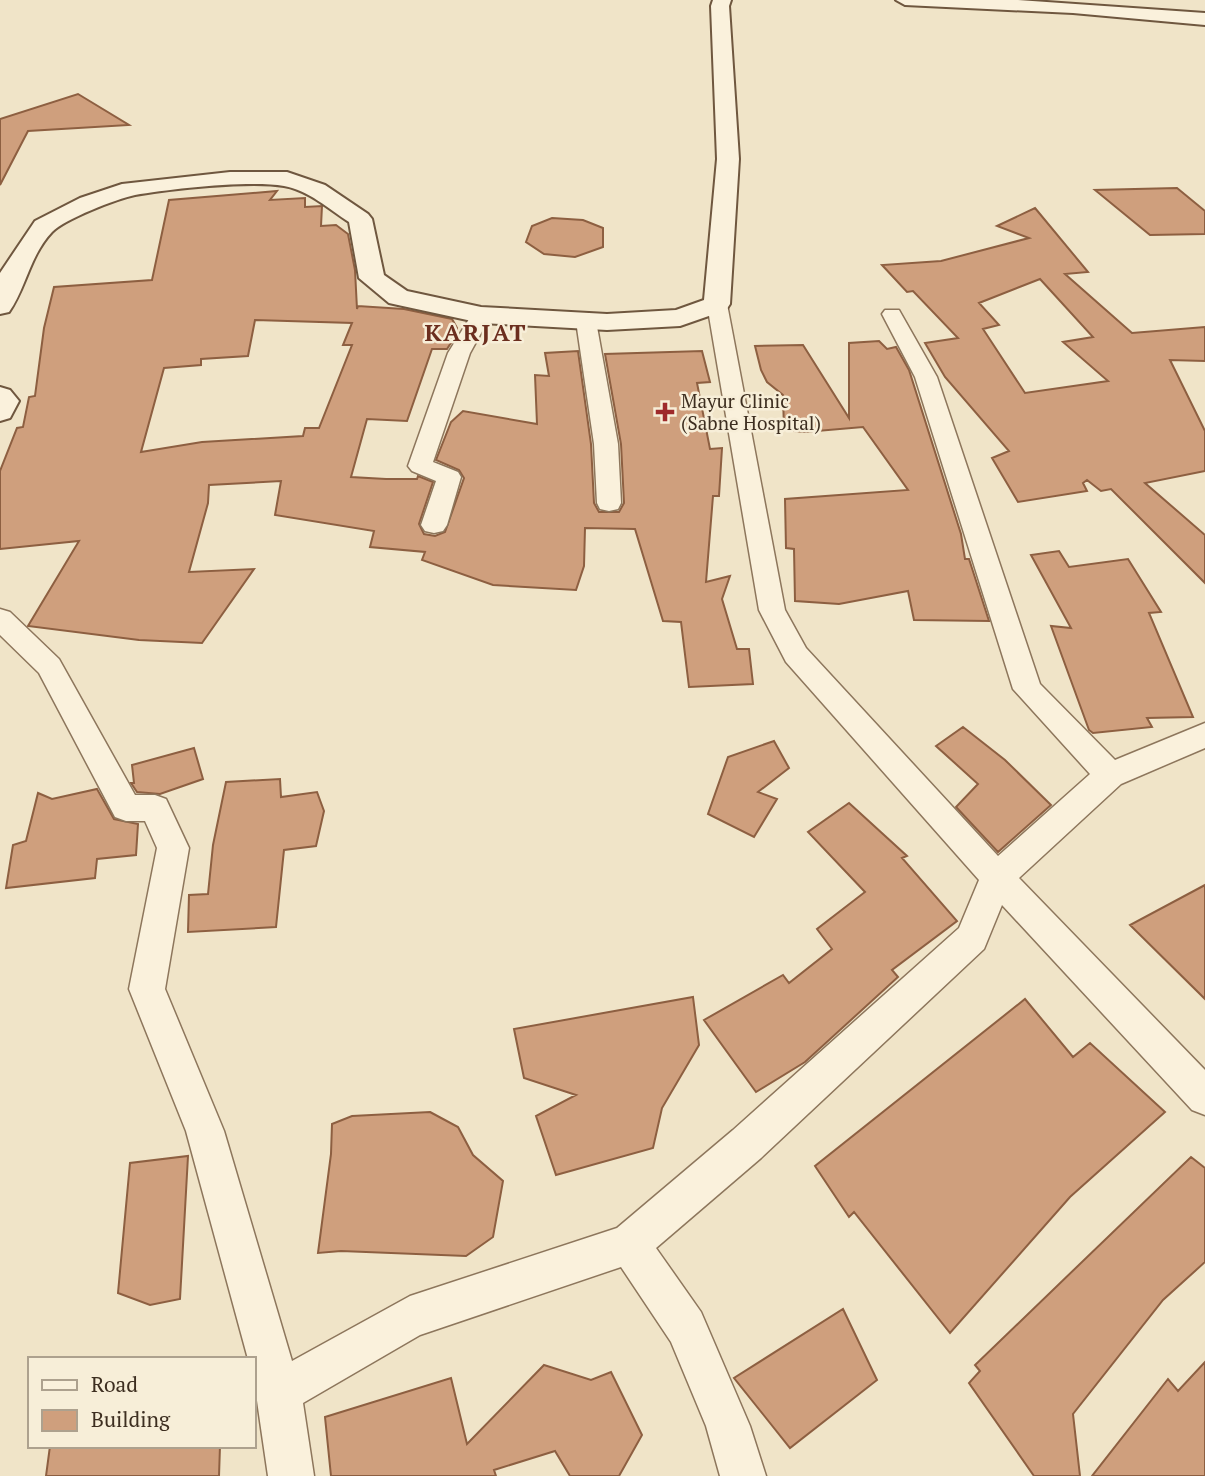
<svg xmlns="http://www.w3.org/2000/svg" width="1205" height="1476" font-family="'PT Serif',serif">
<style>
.building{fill:#cf9f7d;stroke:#8d5f41;stroke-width:2;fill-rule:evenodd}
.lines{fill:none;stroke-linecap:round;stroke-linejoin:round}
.street-casing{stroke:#8d765c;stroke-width:3}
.secondary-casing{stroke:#6f573f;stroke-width:4}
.street{fill:#faf1dc;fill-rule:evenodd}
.secondary{fill:#faf1dc;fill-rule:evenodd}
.poi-dot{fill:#9e2a2b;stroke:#f7eed8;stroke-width:2.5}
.labels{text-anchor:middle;stroke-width:5;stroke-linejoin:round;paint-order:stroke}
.far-poi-label{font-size:19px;fill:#3d2e20;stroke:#f7eed8;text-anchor:start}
.far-district-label{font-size:24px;font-weight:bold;letter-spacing:2px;fill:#6b2e1e;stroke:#f7eed8}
</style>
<rect width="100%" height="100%" fill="#f0e4c8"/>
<path class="building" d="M 78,94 L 129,125 L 28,131 L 0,185 L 0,119 Z
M 1177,188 L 1205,211 L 1205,234 L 1150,235 L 1095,190 Z
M 277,191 L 270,200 L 305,198 L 305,207 L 322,206 L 321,226 L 336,225 L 348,234 L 355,270 L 357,309 L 358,306 L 404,309 L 452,319 L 457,328 L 456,335 L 447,349 L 432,349 L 407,421 L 367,419 L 351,477 L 386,479 L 417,479 L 418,476 L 433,482 L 419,524 L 424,534 L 435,536 L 445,532 L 464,478 L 459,470 L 436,460 L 451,422 L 463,411 L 537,424 L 535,375 L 549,376 L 545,353 L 578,351 L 591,444 L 594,503 L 599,512 L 619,512 L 624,503 L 621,444 L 605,354 L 702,351 L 710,382 L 697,383 L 710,449 L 722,448 L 719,496 L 713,496 L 706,582 L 730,576 L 722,599 L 737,649 L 749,649 L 753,684 L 689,687 L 681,622 L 663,621 L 635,529 L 585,528 L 584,566 L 576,590 L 493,585 L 422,560 L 425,552 L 370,547 L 374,531 L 275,515 L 281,481 L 209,485 L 208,503 L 189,572 L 254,569 L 202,643 L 139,640 L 28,626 L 79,541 L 0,549 L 0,471 L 17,428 L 23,427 L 29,397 L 35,396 L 44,328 L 54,287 L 152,280 L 169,200 ZM 255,320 L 352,323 L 343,345 L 352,345 L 319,428 L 305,428 L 303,436 L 202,442 L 141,452 L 164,368 L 201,365 L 201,359 L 248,356 Z
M 1035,208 L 1088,272 L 1065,274 L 1132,333 L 1205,327 L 1205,361 L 1170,360 L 1205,431 L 1205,471 L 1145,483 L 1205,535 L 1205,583 L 1111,489 L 1101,491 L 1087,480 L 1083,483 L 1087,491 L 1018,502 L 992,458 L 1009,451 L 945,377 L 925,343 L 958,338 L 913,291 L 907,292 L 882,265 L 941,261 L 1029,238 L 997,226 ZM 1040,279 L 1093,337 L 1063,342 L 1108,381 L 1025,393 L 983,329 L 999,325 L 979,303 Z
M 552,218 L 583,220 L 603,228 L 603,247 L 575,257 L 544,254 L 526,242 L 532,226 Z
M 879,341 L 887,349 L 896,347 L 909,370 L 961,534 L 965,559 L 969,559 L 989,621 L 914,620 L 908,591 L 839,604 L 795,601 L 794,549 L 786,548 L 785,499 L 908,490 L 863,427 L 805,432 L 784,430 L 783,395 L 767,382 L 761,370 L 755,346 L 803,345 L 849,418 L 849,343 Z
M 1059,551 L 1069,567 L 1128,559 L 1161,612 L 1149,613 L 1193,717 L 1147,718 L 1152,727 L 1093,733 L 1089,730 L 1051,626 L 1071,628 L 1031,555 Z
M 963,727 L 1005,760 L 1051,805 L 998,852 L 956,807 L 978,784 L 936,746 Z
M 774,741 L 789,768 L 758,792 L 777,799 L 754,837 L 708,814 L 728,757 Z
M 194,748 L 203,779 L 160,794 L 137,792 L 131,783 L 134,783 L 132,765 Z
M 280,779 L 281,797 L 317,792 L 324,811 L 316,846 L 284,850 L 276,927 L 188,932 L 189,895 L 208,894 L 213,845 L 226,782 Z
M 97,789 L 114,819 L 138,824 L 136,855 L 97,859 L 95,878 L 6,888 L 13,845 L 26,841 L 38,793 L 52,799 Z
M 849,803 L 907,856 L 902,858 L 957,921 L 892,970 L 898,977 L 805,1062 L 756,1092 L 704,1020 L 783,975 L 789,983 L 832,949 L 817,929 L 865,892 L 808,832 Z
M 1205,885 L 1205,999 L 1130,925 Z
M 693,997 L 699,1045 L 662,1108 L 653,1148 L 556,1175 L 536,1116 L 576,1095 L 524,1078 L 514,1029 Z
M 1025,999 L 1073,1057 L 1090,1043 L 1165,1112 L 1070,1197 L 950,1333 L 854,1212 L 849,1217 L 815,1166 Z
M 430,1112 L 458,1127 L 473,1155 L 503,1181 L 493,1237 L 466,1256 L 341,1251 L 318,1253 L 331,1154 L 332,1124 L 352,1116 Z
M 188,1156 L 180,1299 L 150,1305 L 118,1293 L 130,1163 Z
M 1191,1157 L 1205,1168 L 1205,1262 L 1163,1300 L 1073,1414 L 1080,1476 L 1034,1476 L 969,1383 L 980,1371 L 975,1365 Z
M 843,1309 L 877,1380 L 790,1448 L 734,1378 Z
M 1205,1362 L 1205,1476 L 1092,1476 L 1168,1379 L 1178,1391 Z
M 544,1365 L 591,1380 L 611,1372 L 642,1435 L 619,1476 L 570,1476 L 555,1451 L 494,1470 L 496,1476 L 331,1476 L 325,1417 L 451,1378 L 467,1444 Z
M 50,1446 L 220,1446 L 219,1476 L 46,1476 Z"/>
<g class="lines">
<defs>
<path id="street" d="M 717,298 L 724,300 L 727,304 L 785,610 L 806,648 L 998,856 L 1090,774 L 1013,689 L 915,377 L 882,314 L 885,310 L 899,310 L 937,377 L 1040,684 L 1115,760 L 1205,723 L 1205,748 L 1121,784 L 1019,878 L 1205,1070 L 1205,1115 L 1192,1110 L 1002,905 L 984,949 L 761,1158 L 656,1248 L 701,1312 L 750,1426 L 766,1476 L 720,1476 L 706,1426 L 671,1342 L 621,1267 L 420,1335 L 303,1403 L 314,1476 L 268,1476 L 254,1380 L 254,1359 L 248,1359 L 186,1131 L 129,989 L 157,848 L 145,821 L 126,821 L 115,817 L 39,673 L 0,635 L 0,609 L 10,612 L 59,659 L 135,795 L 155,795 L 166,799 L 189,848 L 165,989 L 224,1131 L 292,1361 L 410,1296 L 617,1228 L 733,1130 L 959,928 L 979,880 L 786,662 L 759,610 L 707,304 L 710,300 Z
M 481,309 L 488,311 L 491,315 L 470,353 L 433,462 L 458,472 L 461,477 L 447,525 L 443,531 L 434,533 L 425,531 L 421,525 L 436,481 L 412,471 L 408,466 L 448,353 L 474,311 Z
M 586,315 L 593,317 L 596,321 L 618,444 L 621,503 L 618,509 L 609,511 L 600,509 L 597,503 L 594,444 L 576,321 L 579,317 Z"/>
<path id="secondary" d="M 713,0 L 731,0 L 729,6 L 739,159 L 730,304 L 726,310 L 680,326 L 607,330 L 481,323 L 398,305 L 389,303 L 359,278 L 349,222 C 329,209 308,190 284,186 C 249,180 170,189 135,195 C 116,199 65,219 52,232 C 30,255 26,288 9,312 L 0,314 L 0,273 L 35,221 L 80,198 L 122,184 L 230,172 L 287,172 L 325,185 L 368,214 L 372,219 L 384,275 L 407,291 L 481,307 L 607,314 L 676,310 L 704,300 L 717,159 L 711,6 Z
M 896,0 L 1018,0 L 1205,13 L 1205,25 L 1073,13 L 905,5 Z
M 0,387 L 10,390 L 19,401 L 10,418 L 0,421 Z"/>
</defs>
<use href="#street" class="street-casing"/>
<use href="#secondary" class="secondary-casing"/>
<use href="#street" class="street"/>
<use href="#secondary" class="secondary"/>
</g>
<path class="poi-dot" d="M661.5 401.5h7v7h7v7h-7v7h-7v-7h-7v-7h7z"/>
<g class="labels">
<g class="far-poi-label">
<text x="681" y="408">Mayur Clinic<tspan x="681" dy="22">(Sabne Hospital)</tspan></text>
</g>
<g class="far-district-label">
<text x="476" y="341">KARJAT</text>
</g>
</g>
<rect x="28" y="1357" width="228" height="91" fill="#f7eed8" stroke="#ada18e" stroke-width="2"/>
<rect x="42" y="1380" width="35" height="10" fill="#faf1dc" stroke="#ada18e" stroke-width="2"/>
<text x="91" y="1392" font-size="21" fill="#3d2e20">Road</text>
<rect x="42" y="1410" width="35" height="21" fill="#cf9f7d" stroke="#ada18e" stroke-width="2"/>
<text x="91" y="1427" font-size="21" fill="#3d2e20">Building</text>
</svg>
